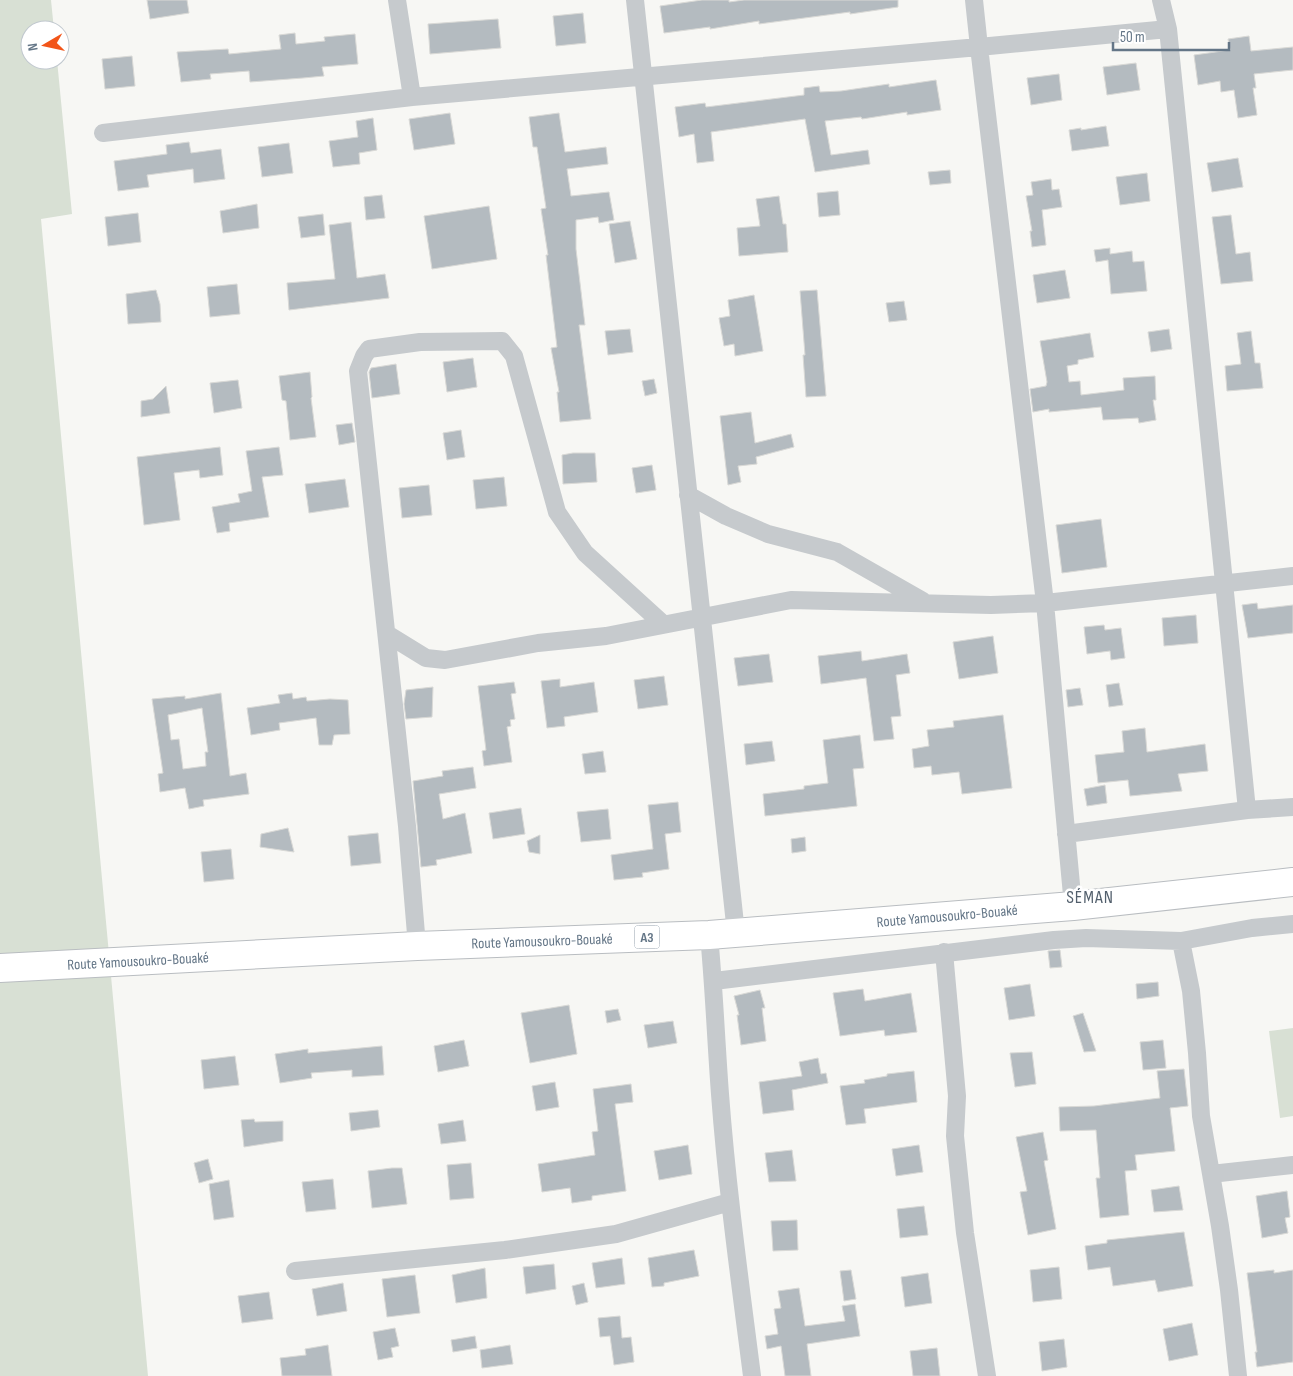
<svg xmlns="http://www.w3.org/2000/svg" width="1293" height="1376" font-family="'Sofia Sans Condensed',sans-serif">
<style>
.green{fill:#d8e0d4}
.building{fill:#b4bbc0;stroke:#d9d9d6;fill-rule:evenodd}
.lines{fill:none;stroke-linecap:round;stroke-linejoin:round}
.primary-casing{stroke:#b9bdc1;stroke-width:30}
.minor{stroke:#c6cacd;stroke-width:18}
.primary{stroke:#fff;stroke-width:28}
.labels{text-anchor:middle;stroke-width:5;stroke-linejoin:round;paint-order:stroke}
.shield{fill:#fff;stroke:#929fab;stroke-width:1}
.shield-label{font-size:14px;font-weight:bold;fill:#647687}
.street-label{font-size:15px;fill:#647687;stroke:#fff}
.quarter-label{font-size:18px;letter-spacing:1px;fill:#525f6c;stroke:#fff}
</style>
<rect width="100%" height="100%" fill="#f7f7f4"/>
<path class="green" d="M 0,0 L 51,0 L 54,30 L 30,30 L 30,60 L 57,60 L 72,214 L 41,219 L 148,1376 L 0,1376 Z
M 1293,1028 L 1293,1116 L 1280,1118 L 1269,1031 Z"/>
<path class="building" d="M 147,0 L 187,0 L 189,13 L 150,19 Z
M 702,0 L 729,0 L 729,2 L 744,0 L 898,0 L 898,7 L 850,14 L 850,12 L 759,24 L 759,21 L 710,29 L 710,27 L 664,33 L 660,6 Z
M 583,13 L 586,43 L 556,46 L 553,16 Z
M 498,19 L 501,48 L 430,54 L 428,24 Z
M 295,33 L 296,44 L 325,41 L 324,37 L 355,34 L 358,64 L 322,67 L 324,76 L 303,78 L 250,82 L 249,71 L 210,74 L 211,79 L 181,82 L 177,52 L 228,49 L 229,54 L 281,49 L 279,35 Z
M 1249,36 L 1251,51 L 1293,47 L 1293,70 L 1254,74 L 1256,88 L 1253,88 L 1257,115 L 1238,118 L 1234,90 L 1221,92 L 1220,81 L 1198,85 L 1194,55 L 1230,50 L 1228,39 Z
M 132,56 L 135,86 L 105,89 L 102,59 Z
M 1136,63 L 1140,90 L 1107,95 L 1103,67 Z
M 1059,74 L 1062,100 L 1031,105 L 1027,78 Z
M 936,80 L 941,110 L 907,115 L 907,112 L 862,119 L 861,117 L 825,121 L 831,155 L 868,150 L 870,164 L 815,172 L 805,119 L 711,132 L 714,161 L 697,163 L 694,134 L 679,137 L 675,107 L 705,103 L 706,107 L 804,95 L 804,88 L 819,86 L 820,92 L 841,91 L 889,84 L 889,87 Z
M 450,113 L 455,144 L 414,150 L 409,119 Z
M 559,113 L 565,152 L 606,147 L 608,164 L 567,169 L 571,196 L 609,192 L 614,220 L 599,223 L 598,217 L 576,220 L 576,249 L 585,325 L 579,325 L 591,419 L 560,422 L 557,392 L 559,392 L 551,348 L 557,347 L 546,255 L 548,255 L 541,209 L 546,208 L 537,147 L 533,147 L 529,117 Z
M 373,118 L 377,150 L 359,153 L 360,164 L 333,167 L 329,141 L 358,137 L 356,121 Z
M 1106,126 L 1109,146 L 1072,151 L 1069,130 L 1081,128 L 1081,130 Z
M 189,142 L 191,153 L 221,149 L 225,179 L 194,183 L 193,169 L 147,175 L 149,187 L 118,191 L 114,161 L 167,154 L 166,145 Z
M 289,143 L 293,173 L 262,177 L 258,147 Z
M 1238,158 L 1243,187 L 1212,192 L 1207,163 Z
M 950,170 L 951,183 L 930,185 L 928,172 Z
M 1147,173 L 1150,201 L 1120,205 L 1116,177 Z
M 1051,179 L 1052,190 L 1059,189 L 1062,207 L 1042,210 L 1046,245 L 1032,247 L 1030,231 L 1032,231 L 1026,196 L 1033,195 L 1031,182 Z
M 838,191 L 840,215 L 819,217 L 817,193 Z
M 382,195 L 385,218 L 366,220 L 364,197 Z
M 779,196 L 783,224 L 786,224 L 788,252 L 739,256 L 737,228 L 760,226 L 756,199 Z
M 257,204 L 259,228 L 223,233 L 220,211 Z
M 489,206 L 497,259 L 432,269 L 424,216 Z
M 138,213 L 141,242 L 108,246 L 105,217 Z
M 323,214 L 325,235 L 301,238 L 298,217 Z
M 1231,215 L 1236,254 L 1250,252 L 1253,281 L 1221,284 L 1212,217 Z
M 630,221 L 637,259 L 615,263 L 609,224 Z
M 351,222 L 357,278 L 385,274 L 389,298 L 289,310 L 287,283 L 335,279 L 329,225 Z
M 1110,248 L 1110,254 L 1132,251 L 1133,262 L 1144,261 L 1147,291 L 1111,294 L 1108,260 L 1096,262 L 1094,250 Z
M 1065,270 L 1070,298 L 1037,303 L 1033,275 Z
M 237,284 L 240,314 L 210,317 L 207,287 Z
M 156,290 L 160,304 L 161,322 L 128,324 L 126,294 Z
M 817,290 L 826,396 L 806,397 L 803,355 L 805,355 L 800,291 Z
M 754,295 L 763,351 L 735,356 L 734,344 L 724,346 L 719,318 L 730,316 L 728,300 Z
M 904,301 L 907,320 L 889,322 L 886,303 Z
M 630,329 L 633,352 L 608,355 L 605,331 Z
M 1169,329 L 1172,349 L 1151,352 L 1148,332 Z
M 1251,331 L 1255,363 L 1260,363 L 1263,388 L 1227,391 L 1225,366 L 1241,364 L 1237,333 Z
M 1090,333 L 1094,357 L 1078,360 L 1078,364 L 1067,366 L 1069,382 L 1080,381 L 1081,395 L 1124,390 L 1123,378 L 1155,376 L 1156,400 L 1153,400 L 1156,420 L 1139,423 L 1138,418 L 1103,420 L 1101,407 L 1049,412 L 1049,409 L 1033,412 L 1030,389 L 1046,386 L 1047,382 L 1040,341 Z
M 473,358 L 477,387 L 447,392 L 443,362 Z
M 396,364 L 400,394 L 372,398 L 369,372 L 371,368 Z
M 310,372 L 312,397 L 311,398 L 316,437 L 290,440 L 286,401 L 282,400 L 279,376 Z
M 654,379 L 657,393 L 645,396 L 642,381 Z
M 238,380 L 242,408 L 214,413 L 210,383 Z
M 166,386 L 170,413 L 141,417 L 141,401 L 153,399 Z
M 751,412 L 755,443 L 791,434 L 794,447 L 756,457 L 757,464 L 738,466 L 741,482 L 728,485 L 720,416 Z
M 352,423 L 355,442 L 339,445 L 336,425 Z
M 461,430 L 465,457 L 447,460 L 443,433 Z
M 220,447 L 223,475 L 200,478 L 199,470 L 174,473 L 180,520 L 144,525 L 137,457 Z
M 279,447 L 283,475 L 262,477 L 269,517 L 229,523 L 230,531 L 217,533 L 212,507 L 240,502 L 238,494 L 252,491 L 246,451 Z
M 573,453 L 595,453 L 597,482 L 563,484 L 562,455 Z
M 652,465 L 656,490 L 636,493 L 632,468 Z
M 504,477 L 507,506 L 476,509 L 473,480 Z
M 345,479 L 349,507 L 309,513 L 305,484 Z
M 429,485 L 432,515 L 402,518 L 399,488 Z
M 1101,519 L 1107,567 L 1062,573 L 1056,525 Z
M 1257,603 L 1258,609 L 1293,605 L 1293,633 L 1248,638 L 1242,605 Z
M 1196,615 L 1198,643 L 1164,646 L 1162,618 Z
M 1104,625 L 1105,630 L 1121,628 L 1125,658 L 1111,660 L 1110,651 L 1087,654 L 1084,627 Z
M 993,636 L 998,673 L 959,679 L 953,642 Z
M 861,651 L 862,661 L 907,654 L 910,673 L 896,675 L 901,716 L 891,717 L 894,739 L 874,741 L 866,678 L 821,684 L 818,656 Z
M 769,654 L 773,682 L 738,686 L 734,658 Z
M 664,676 L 668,705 L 638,709 L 634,680 Z
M 560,679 L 560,687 L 594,682 L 598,712 L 564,717 L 565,726 L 547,728 L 541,681 Z
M 514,682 L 516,693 L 511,694 L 515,719 L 510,720 L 511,726 L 507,727 L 512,762 L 484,766 L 482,751 L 486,750 L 478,686 Z
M 1119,683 L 1123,705 L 1109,707 L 1106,685 Z
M 433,687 L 432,717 L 406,719 L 404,704 L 406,690 Z
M 1080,688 L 1083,705 L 1068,707 L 1066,690 Z
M 221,693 L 230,776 L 246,773 L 249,794 L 203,800 L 204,806 L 189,809 L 185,788 L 160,792 L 158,774 L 163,773 L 152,699 L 185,696 L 185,699 ZM 202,708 L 208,752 L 205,752 L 206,766 L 183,769 L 179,739 L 171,740 L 168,715 Z
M 292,693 L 293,699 L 306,697 L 307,701 L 330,699 L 348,700 L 350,734 L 334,735 L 332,745 L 319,745 L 316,718 L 279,723 L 280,730 L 251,735 L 247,708 L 280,703 L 278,695 Z
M 1003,715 L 1012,788 L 962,794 L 959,772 L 932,775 L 931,766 L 914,768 L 912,749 L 929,746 L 927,730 L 954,727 L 953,721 Z
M 1145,728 L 1147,752 L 1205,744 L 1208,771 L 1178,774 L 1182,791 L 1130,796 L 1128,780 L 1098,783 L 1095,755 L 1124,752 L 1122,731 Z
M 860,735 L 864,768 L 853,769 L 857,806 L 765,816 L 763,794 L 804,789 L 804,786 L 828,783 L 823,740 Z
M 772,741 L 775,761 L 746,765 L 744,744 Z
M 603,751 L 606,772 L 585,774 L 582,754 Z
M 473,767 L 476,788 L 439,794 L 443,819 L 465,813 L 472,853 L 436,860 L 437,865 L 421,867 L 413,781 L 443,776 L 442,771 Z
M 1105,785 L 1107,803 L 1087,806 L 1084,789 Z
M 678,802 L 681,832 L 665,834 L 669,869 L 642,873 L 643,877 L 614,880 L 611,855 L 653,849 L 648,805 Z
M 521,808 L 525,834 L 493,839 L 489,813 Z
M 608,809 L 611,839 L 581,842 L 577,812 Z
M 288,828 L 294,852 L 260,847 L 261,834 Z
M 378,833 L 381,863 L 351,866 L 348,836 Z
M 540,835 L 540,854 L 529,852 L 527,841 Z
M 805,837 L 806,851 L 792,853 L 791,839 Z
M 231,849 L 234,879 L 204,882 L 201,852 Z
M 1060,950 L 1062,967 L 1050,968 L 1048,951 Z
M 1158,982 L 1159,996 L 1137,999 L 1136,984 Z
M 1030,984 L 1035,1016 L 1009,1020 L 1004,988 Z
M 863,989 L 865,1001 L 911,993 L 917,1032 L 885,1036 L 884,1030 L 840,1036 L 833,993 Z
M 760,990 L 765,1008 L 762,1008 L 766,1041 L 741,1045 L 737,1015 L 739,1015 L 734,996 Z
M 569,1005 L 577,1054 L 530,1063 L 521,1013 Z
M 618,1009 L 621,1020 L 607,1023 L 605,1011 Z
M 1083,1013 L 1096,1051 L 1084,1052 L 1073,1016 Z
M 673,1021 L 677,1043 L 648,1048 L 644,1025 Z
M 464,1040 L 469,1066 L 438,1072 L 434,1046 Z
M 1163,1040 L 1166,1068 L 1143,1070 L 1140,1042 Z
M 382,1046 L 384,1075 L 352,1077 L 352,1070 L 311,1073 L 312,1078 L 280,1083 L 275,1054 L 308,1049 L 308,1053 Z
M 1032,1052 L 1036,1084 L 1015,1087 L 1010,1053 Z
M 235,1056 L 239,1085 L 204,1089 L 201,1060 Z
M 818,1058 L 821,1074 L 826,1073 L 828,1083 L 792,1090 L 794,1110 L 763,1114 L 759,1082 L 802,1076 L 799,1062 Z
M 1184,1069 L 1188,1106 L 1170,1108 L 1175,1151 L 1135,1155 L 1137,1170 L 1125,1171 L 1129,1215 L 1100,1218 L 1096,1178 L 1100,1178 L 1096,1130 L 1060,1131 L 1059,1107 L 1094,1106 L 1160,1098 L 1157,1071 Z
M 914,1071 L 917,1102 L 864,1109 L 866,1123 L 846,1125 L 840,1086 L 865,1083 L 864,1080 L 887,1076 L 887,1074 Z
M 555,1082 L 559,1107 L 536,1111 L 532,1086 Z
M 631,1084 L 633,1102 L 615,1104 L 626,1191 L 592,1196 L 592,1200 L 572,1203 L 570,1188 L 542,1192 L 538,1164 L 595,1155 L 592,1132 L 598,1131 L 593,1089 Z
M 378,1110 L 380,1127 L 351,1131 L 349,1113 Z
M 254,1119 L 255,1122 L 283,1121 L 283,1141 L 244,1147 L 241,1120 Z
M 463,1120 L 466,1141 L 441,1144 L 438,1124 Z
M 1043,1132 L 1048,1160 L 1044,1161 L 1056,1229 L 1028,1235 L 1020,1192 L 1027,1191 L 1016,1137 Z
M 688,1145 L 692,1174 L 659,1180 L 654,1151 Z
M 919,1145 L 923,1172 L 896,1176 L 892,1149 Z
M 792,1150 L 796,1181 L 769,1182 L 765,1153 Z
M 208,1159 L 213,1179 L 199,1183 L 194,1163 Z
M 471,1163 L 474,1198 L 450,1200 L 447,1165 Z
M 392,1168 L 402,1168 L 407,1204 L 372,1208 L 368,1171 Z
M 333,1179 L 336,1209 L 306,1212 L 302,1182 Z
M 229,1180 L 234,1217 L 214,1220 L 209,1184 Z
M 1179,1186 L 1183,1210 L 1154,1212 L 1151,1190 Z
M 1287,1191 L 1290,1217 L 1285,1218 L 1288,1233 L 1262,1238 L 1256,1196 Z
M 924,1206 L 928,1235 L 900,1238 L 897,1209 Z
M 797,1220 L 798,1250 L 773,1251 L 771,1221 Z
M 1184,1232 L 1193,1286 L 1158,1292 L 1155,1280 L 1113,1286 L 1110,1267 L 1088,1270 L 1085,1246 L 1107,1243 L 1107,1240 Z
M 694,1250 L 699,1276 L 664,1283 L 664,1286 L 652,1287 L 648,1258 Z
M 622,1258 L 625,1284 L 596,1288 L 592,1263 Z
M 554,1264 L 556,1289 L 526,1294 L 523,1267 Z
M 1059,1267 L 1062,1299 L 1033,1302 L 1030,1270 Z
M 485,1268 L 487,1298 L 456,1303 L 452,1275 Z
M 851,1270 L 856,1299 L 844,1301 L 840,1271 Z
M 1274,1270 L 1274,1273 L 1293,1270 L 1293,1362 L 1257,1367 L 1255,1352 L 1257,1352 L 1247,1273 Z
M 928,1273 L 932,1303 L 905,1307 L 901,1277 Z
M 415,1275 L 420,1313 L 387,1317 L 382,1279 Z
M 343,1283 L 347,1311 L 317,1316 L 312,1289 Z
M 584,1283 L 588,1302 L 576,1305 L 572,1286 Z
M 799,1288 L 805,1326 L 845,1321 L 842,1306 L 855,1304 L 860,1336 L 807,1344 L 811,1376 L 785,1376 L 781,1346 L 767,1349 L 765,1336 L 778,1334 L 774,1309 L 781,1308 L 778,1291 Z
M 269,1292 L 273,1319 L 242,1323 L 238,1296 Z
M 620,1316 L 622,1338 L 631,1337 L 634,1362 L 614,1365 L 610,1336 L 600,1337 L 598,1318 Z
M 1192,1323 L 1198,1355 L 1169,1361 L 1163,1329 Z
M 395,1328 L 399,1346 L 391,1348 L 393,1357 L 378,1360 L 373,1332 Z
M 475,1336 L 477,1348 L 453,1352 L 451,1340 Z
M 1064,1339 L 1067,1367 L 1042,1371 L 1039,1342 Z
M 328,1345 L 332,1376 L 282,1376 L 280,1358 L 306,1355 L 305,1349 Z
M 510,1345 L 513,1364 L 482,1368 L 480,1350 Z
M 937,1348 L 940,1376 L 913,1376 L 910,1351 Z"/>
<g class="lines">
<defs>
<path id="primary" d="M 0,968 L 417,946 L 709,935 L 1073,906 L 1293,882"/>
</defs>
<use href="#primary" class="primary-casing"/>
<path class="minor" d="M 397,0 L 412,97
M 635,0 L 736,933
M 974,0 L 979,47 L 1045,603 L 1073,906
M 1161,0 L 1168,29 L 1247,810
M 103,133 L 412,97 L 979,47 L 1168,29
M 688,495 L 726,516 L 768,534 L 837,552 L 923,601
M 387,634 L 426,658 L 445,660 L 538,643 L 606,636 L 791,600 L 991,605 L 1045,603 L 1293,576
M 1066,834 L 1247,810 L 1293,807
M 709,935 C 714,988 716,1041 720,1094 C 727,1188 740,1282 752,1376
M 1181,941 L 1191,991 L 1197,1053 L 1201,1116 L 1220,1226 L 1229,1290 L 1238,1376
M 417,946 L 407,826 L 358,371 L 364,356 L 369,349 L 420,342 L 502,341 L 514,356 L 557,512 L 585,553 L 663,624
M 944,952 L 957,1096 L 955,1136 L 965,1233 L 987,1376
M 714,981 L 1054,940 L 1086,938 L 1181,941 L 1252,928 L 1293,924
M 1211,1174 L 1293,1165
M 295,1271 L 505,1250 L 616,1234 L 730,1202"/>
<use href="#primary" class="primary"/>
</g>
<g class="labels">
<rect class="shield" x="634.5" y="925.5" width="25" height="23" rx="4"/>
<g class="shield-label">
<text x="647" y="942">A3</text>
</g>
<g class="street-label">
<text transform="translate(947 916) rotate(-5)" y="5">Route Yamousoukro-Bouaké</text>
<text transform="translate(542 941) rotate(-2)" y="5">Route Yamousoukro-Bouaké</text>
<text transform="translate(138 961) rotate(-3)" y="5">Route Yamousoukro-Bouaké</text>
</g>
<g class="quarter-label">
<text x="1090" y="903">SÉMAN</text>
</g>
</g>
<g transform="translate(45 45) rotate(261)"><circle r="24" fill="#ffffff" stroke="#c1c8cf"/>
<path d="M0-4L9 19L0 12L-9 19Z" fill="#f25519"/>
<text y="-8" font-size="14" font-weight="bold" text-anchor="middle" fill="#647687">N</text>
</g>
<path d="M1113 42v8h116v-8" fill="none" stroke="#647687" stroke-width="2.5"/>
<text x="1120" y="42" font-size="15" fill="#647687" stroke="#ffffff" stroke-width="4" paint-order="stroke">50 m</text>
</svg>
